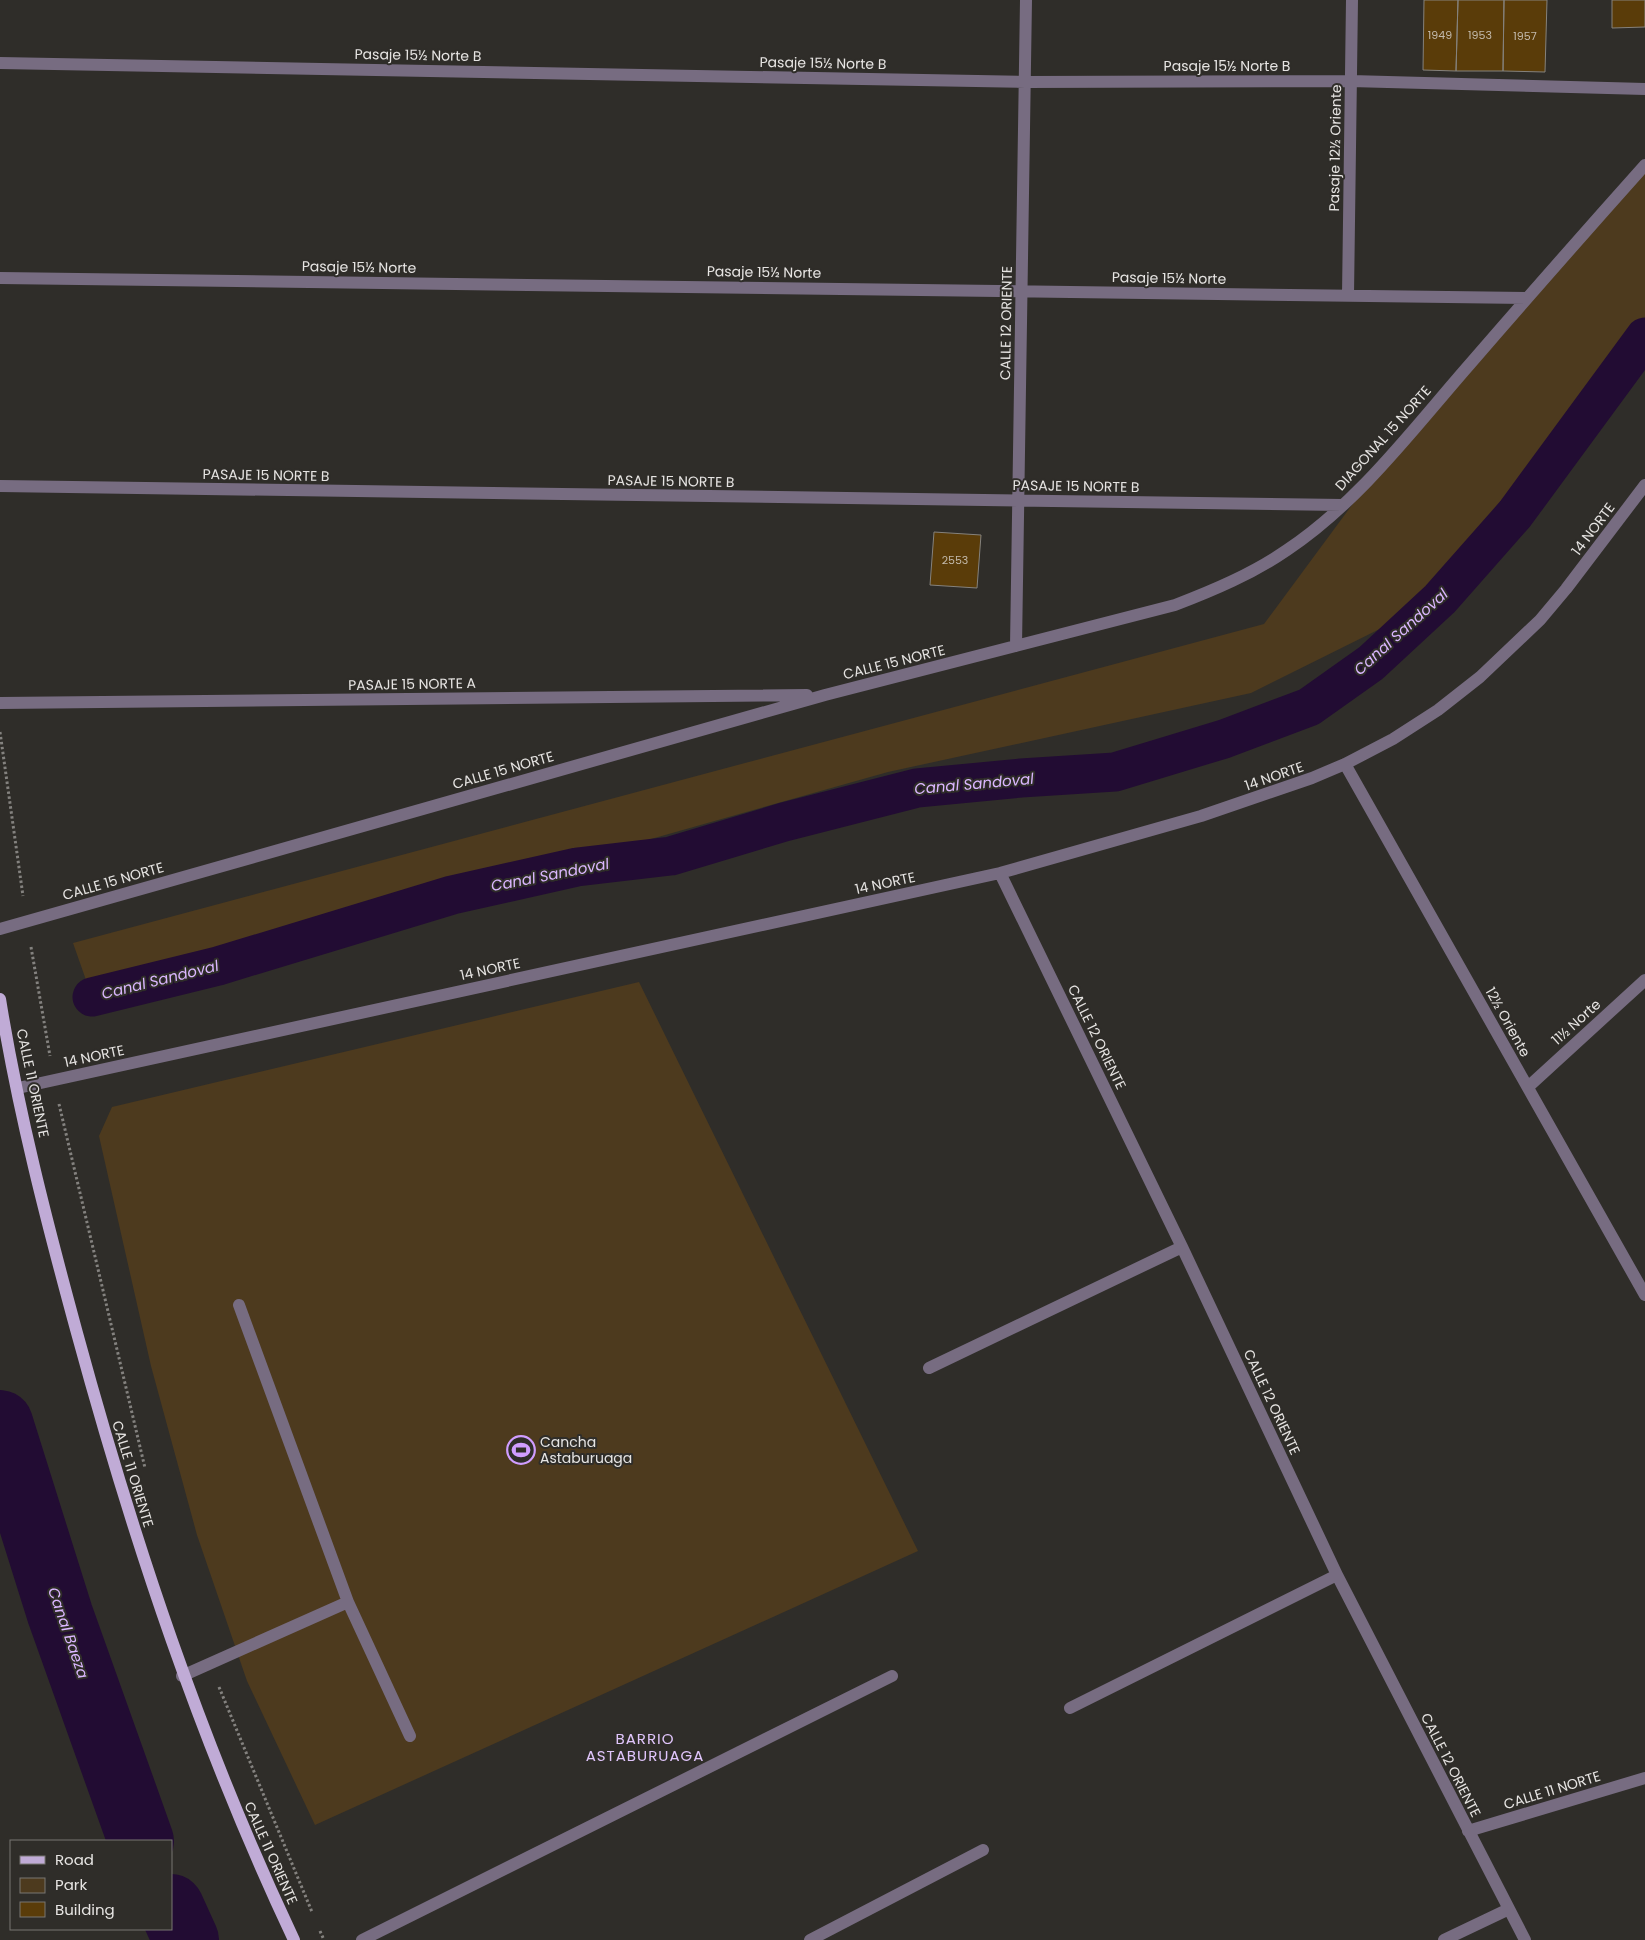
<svg xmlns="http://www.w3.org/2000/svg" width="1645" height="1940" font-family="Poppins,sans-serif">
<style>
.green{fill:#4d3a1e}
.lines{fill:none;stroke-linecap:round;stroke-linejoin:round}
.canal{stroke:#220c33;stroke-width:39}
.river{stroke:#220c33;stroke-width:66}
.building{fill:#5a3c09;stroke:#85827d}
.path{stroke:#84827f;stroke-width:3;stroke-dasharray:2.5 2.5;stroke-linecap:butt}
.minor{stroke:#776c81;stroke-width:12}
.major{stroke:#c0abd6;stroke-width:12}
.labels{text-anchor:middle;stroke-width:4;stroke-linejoin:round;paint-order:stroke}
.number-label{font-size:11px;fill:#c3baac}
.street-label{font-size:14px;fill:#e6e4e2;stroke:#2f2d29}
.poi-label{font-size:14px;fill:#e6e4e2;stroke:#2f2d29;text-anchor:start}
.water-label{font-size:15px;font-style:italic;fill:#dbb7ff;stroke:#2f2d29}
.neighbourhood-label{font-size:15px;letter-spacing:1px;fill:#e0c5fb;stroke:#2f2d29}
</style>
<rect width="100%" height="100%" fill="#2f2d29"/>
<path class="green" d="M 1645,167 L 1645,328 L 1440,599 L 1251,693 L 888,772 L 92,997 L 73,943 L 1264,624 L 1383,463 Z
M 639,982 L 918,1551 L 315,1825 L 247,1681 L 197,1535 L 151,1366 L 99,1136 L 112,1107 Z"/>
<g class="lines">
<path class="canal" d="M 92,997 L 218,966 L 452,895 L 577,867 L 671,856 L 784,822 L 917,788 L 1021,778 L 1115,772 L 1224,739 L 1309,707 L 1371,663 L 1440,599 L 1515,514 L 1645,337"/>
<path class="river" d="M 0,1423 L 60,1614 L 141,1841
M 171,1907 L 186,1940"/>
</g>
<path class="building" d="M 1424,0 L 1458,0 L 1456,71 L 1423,70 Z
M 1458,0 L 1504,0 L 1503,71 L 1456,71 Z
M 1504,0 L 1547,0 L 1545,72 L 1503,71 Z
M 1612,0 L 1645,0 L 1645,27 L 1612,28 Z
M 934,532 L 981,535 L 977,588 L 930,585 Z"/>
<g class="lines">
<path class="path" d="M 0,732 L 23,896
M 31,947 L 50,1056
M 59,1104 L 145,1468
M 219,1687 L 312,1912
M 320,1931 L 324,1940"/>
<path class="minor" d="M 0,63 L 1025,82 L 1351,81 L 1645,89
M 0,278 L 1527,298
M 1348,295 L 1352,0
M 0,486 L 1342,505
M 1016,646 L 1026,0
M 0,703 L 807,695
M 1345,764 L 1645,1295
M 1000,873 L 1182,1247 L 1337,1575 L 1525,1940
M 0,929 L 825,695 L 1175,605 C 1214,590 1252,574 1287,550 C 1359,502 1413,429 1470,364 C 1528,297 1586,231 1645,165
M 1528,1087 L 1645,980
M 18,1088 L 1000,873 L 1201,816 L 1312,778 L 1345,764 L 1393,739 L 1438,710 L 1480,677 L 1540,620 L 1566,589 L 1645,485
M 929,1368 L 1182,1247
M 348,1602 L 410,1736
M 182,1676 L 348,1602 L 239,1305
M 1070,1708 L 1337,1575
M 1468,1831 L 1645,1778
M 362,1940 L 892,1676
M 810,1940 L 983,1850
M 1444,1940 L 1509,1909"/>
<path class="major" d="M 0,999 C 18,1111 47,1223 77,1333 C 134,1542 201,1743 294,1940"/>
</g>
<defs>
<symbol id="stadium-ring" viewBox="-11 -11 22 22"><circle r="9.5" fill="#2f2d29" stroke="#d09dff" stroke-width="1.5"/><path d="M0-5a6.5 5 0 1 0 0 10a6.5 5 0 1 0 0-10ZM-3.5-1.8h7v3.6h-7Z" fill="#d09dff"/></symbol>
</defs>
<g fill-rule="evenodd">
<use href="#stadium-ring" x="505" y="1434" width="32" height="32"/>
</g>
<g class="labels">
<g class="number-label">
<text x="1440" y="39">1949</text>
<text x="1480" y="39">1953</text>
<text x="1525" y="40">1957</text>
<text x="955" y="564">2553</text>
</g>
<g class="street-label">
<text transform="translate(418 55) rotate(1)" y="5">Pasaje 15½ Norte B</text>
<text transform="translate(823 63) rotate(1)" y="5">Pasaje 15½ Norte B</text>
<text x="1227" y="71">Pasaje 15½ Norte B</text>
<text transform="translate(1335 148) rotate(-89)" y="5">Pasaje 12½ Oriente</text>
<text transform="translate(359 267) rotate(1)" y="5">Pasaje 15½ Norte</text>
<text transform="translate(764 272) rotate(1)" y="5">Pasaje 15½ Norte</text>
<text transform="translate(1169 278) rotate(1)" y="5">Pasaje 15½ Norte</text>
<text transform="translate(1006 323) rotate(-89)" y="5">CALLE 12 ORIENTE</text>
<text transform="translate(1383 438) rotate(-48)" y="5">DIAGONAL 15 NORTE</text>
<text transform="translate(266 475) rotate(1)" y="5">PASAJE 15 NORTE B</text>
<text transform="translate(671 481) rotate(1)" y="5">PASAJE 15 NORTE B</text>
<text transform="translate(1076 486) rotate(1)" y="5">PASAJE 15 NORTE B</text>
<text transform="translate(1593 529) rotate(-53)" y="5">14 NORTE</text>
<text transform="translate(894 662) rotate(-14)" y="5">CALLE 15 NORTE</text>
<text transform="translate(412 684) rotate(-1)" y="5">PASAJE 15 NORTE A</text>
<text transform="translate(503 770) rotate(-16)" y="5">CALLE 15 NORTE</text>
<text transform="translate(1274 776) rotate(-19)" y="5">14 NORTE</text>
<text transform="translate(113 881) rotate(-16)" y="5">CALLE 15 NORTE</text>
<text transform="translate(885 883) rotate(-12)" y="5">14 NORTE</text>
<text transform="translate(490 969) rotate(-12)" y="5">14 NORTE</text>
<text transform="translate(1508 1022) rotate(61)" y="5">12½ Oriente</text>
<text transform="translate(1576 1022) rotate(-42)" y="5">11½ Norte</text>
<text transform="translate(1097 1037) rotate(64)" y="5">CALLE 12 ORIENTE</text>
<text transform="translate(94 1056) rotate(-12)" y="5">14 NORTE</text>
<text transform="translate(33 1083) rotate(78)" y="5">CALLE 11 ORIENTE</text>
<text transform="translate(1272 1402) rotate(65)" y="5">CALLE 12 ORIENTE</text>
<text transform="translate(133 1474) rotate(73)" y="5">CALLE 11 ORIENTE</text>
<text transform="translate(1451 1765) rotate(63)" y="5">CALLE 12 ORIENTE</text>
<text transform="translate(1552 1790) rotate(-17)" y="5">CALLE 11 NORTE</text>
<text transform="translate(271 1853) rotate(66)" y="5">CALLE 11 ORIENTE</text>
</g>
<g class="poi-label">
<text x="540" y="1447">Cancha<tspan x="540" dy="16">Astaburuaga</tspan></text>
</g>
<g class="water-label">
<text transform="translate(1401 632) rotate(-42)" y="5">Canal Sandoval</text>
<text transform="translate(974 784) rotate(-5)" y="5">Canal Sandoval</text>
<text transform="translate(550 875) rotate(-11)" y="5">Canal Sandoval</text>
<text transform="translate(160 980) rotate(-14)" y="5">Canal Sandoval</text>
<text transform="translate(68 1633) rotate(71)" y="5">Canal Baeza</text>
</g>
<g class="neighbourhood-label">
<text x="645" y="1744">BARRIO<tspan x="645" dy="17">ASTABURUAGA</tspan></text>
</g>
</g>
<rect x="10" y="1840" width="162" height="90" fill="#2f2d29" stroke="#787673"/>
<rect x="20" y="1856" width="25" height="8" fill="#c0abd6" stroke="#787673"/>
<text x="55" y="1865" font-size="15" fill="#e6e4e2">Road</text>
<rect x="20" y="1878" width="25" height="15" fill="#4d3a1e" stroke="#787673"/>
<text x="55" y="1890" font-size="15" fill="#e6e4e2">Park</text>
<rect x="20" y="1902" width="25" height="15" fill="#5a3c09" stroke="#787673"/>
<text x="55" y="1915" font-size="15" fill="#e6e4e2">Building</text>
</svg>
